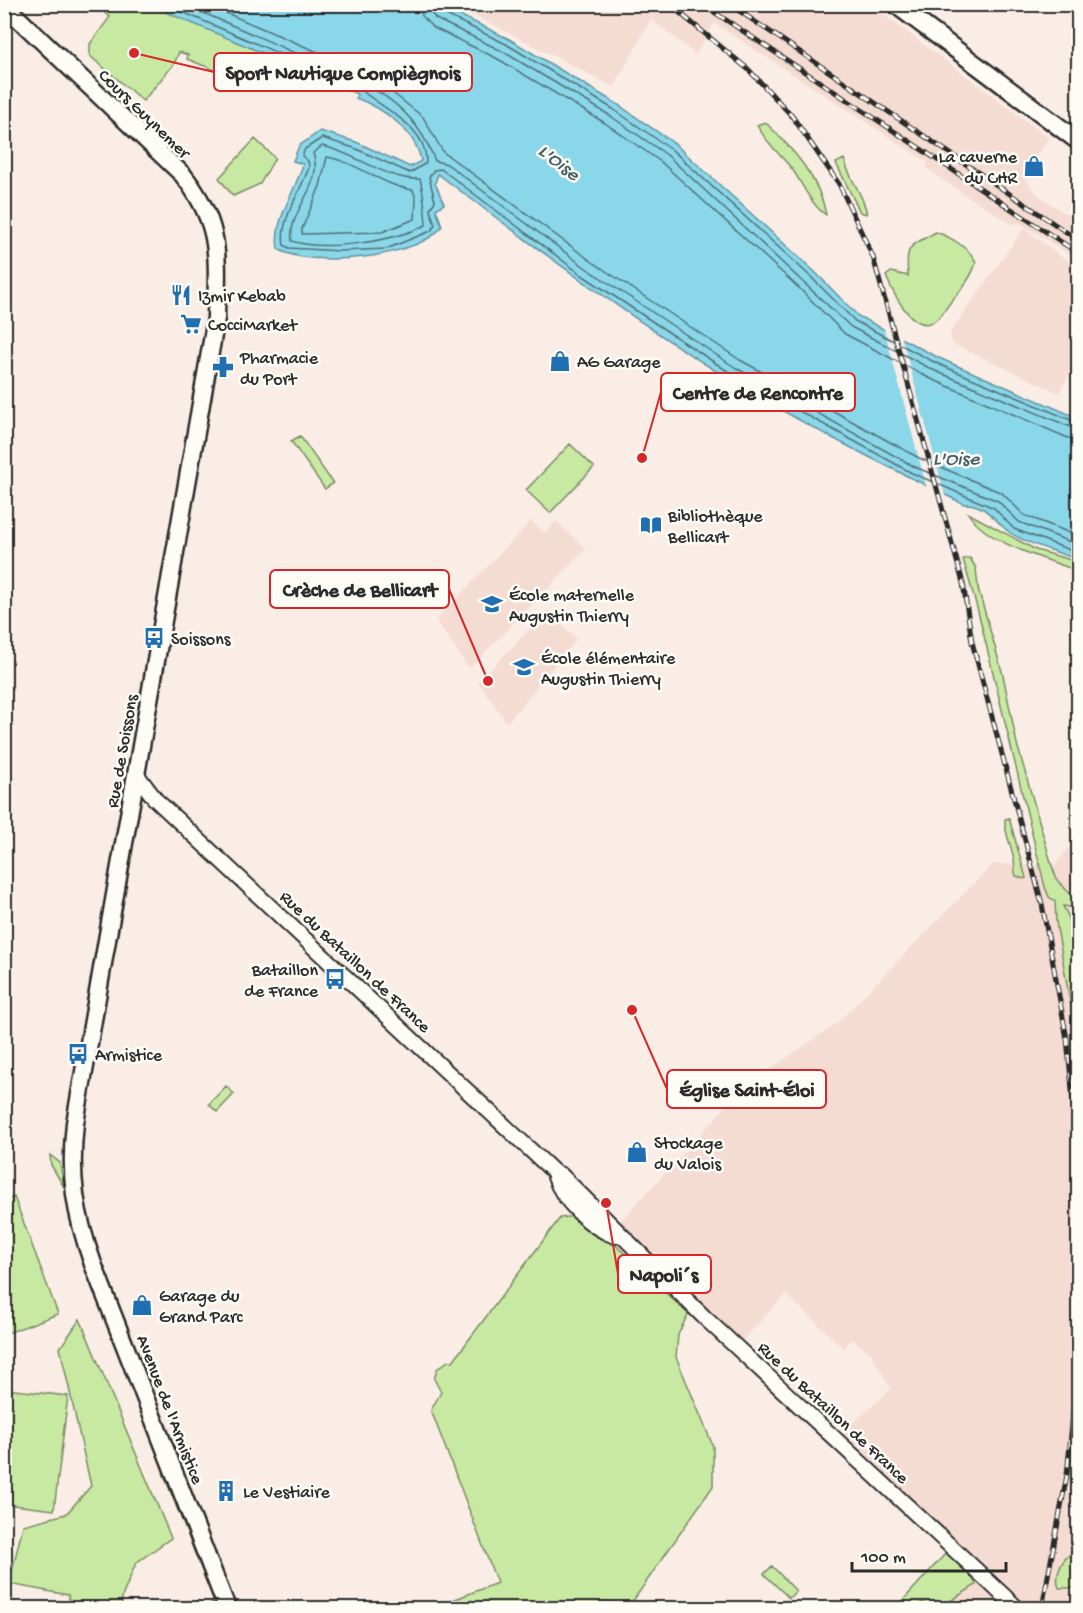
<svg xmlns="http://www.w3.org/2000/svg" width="1083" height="1613" font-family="'Gochi Hand',sans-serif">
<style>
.built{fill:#f5dcd2}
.green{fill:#c8e9a1;stroke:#7a8a66;stroke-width:1.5}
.water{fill:#89d7e9;stroke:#63929d;stroke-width:1.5}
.pier{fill:#f9ede6}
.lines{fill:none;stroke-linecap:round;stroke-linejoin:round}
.shore{stroke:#517077;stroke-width:1.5}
.minor-casing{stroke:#2b2b2b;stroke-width:18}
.major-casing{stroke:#2b2b2b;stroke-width:21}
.minor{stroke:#fdfcf7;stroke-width:14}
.major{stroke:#fdfcf7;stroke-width:16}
.rail-casing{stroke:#2b2b2b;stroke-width:5}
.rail{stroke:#fdfcf7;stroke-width:3;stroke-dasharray:9;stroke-linecap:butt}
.labels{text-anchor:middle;stroke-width:5;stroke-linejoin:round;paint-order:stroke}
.street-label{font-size:18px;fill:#2b2b2b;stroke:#fdfcf7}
.poi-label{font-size:18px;fill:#2b2b2b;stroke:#fdfcf7;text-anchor:start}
.water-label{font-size:20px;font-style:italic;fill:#475f64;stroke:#fdfcf7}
.leader{fill:none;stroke:#d62828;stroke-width:2}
.callout-dot{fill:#d62828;stroke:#fdfcf7;stroke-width:2}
.callout{fill:#fdfcf7;stroke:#d62828;stroke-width:2}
.callout-label{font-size:20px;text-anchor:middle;font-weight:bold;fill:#2b2b2b}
</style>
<rect width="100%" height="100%" fill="#f9ede6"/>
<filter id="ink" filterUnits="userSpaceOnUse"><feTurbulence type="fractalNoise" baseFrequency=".0167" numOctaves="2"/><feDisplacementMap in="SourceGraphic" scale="12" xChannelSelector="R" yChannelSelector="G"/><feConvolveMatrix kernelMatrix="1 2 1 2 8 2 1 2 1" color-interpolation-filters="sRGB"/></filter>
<g filter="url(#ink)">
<path class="built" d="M 454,5 L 871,5 L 1049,138 L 1022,175 L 1038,195 L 1078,222 L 1078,260 L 1018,222 L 1016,225 L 1009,222 L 945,182 L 927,168 L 927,162 L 714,23 L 696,55 L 651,19 L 614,87 Z
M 1024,228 L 1078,269 L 1078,358 L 1059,393 L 953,344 L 950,337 L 951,331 Z
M 531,521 L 545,533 L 556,521 L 586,549 L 471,667 L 467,666 L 436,620 Z
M 548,610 L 577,639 L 507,723 L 478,682 Z
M 1078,837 L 1078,1608 L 896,1608 L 950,1551 L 842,1433 L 891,1389 L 870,1352 L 852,1339 L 844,1349 L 786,1294 L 742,1341 L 616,1226 L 745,1086 L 835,1025 L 993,864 L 1054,866 Z"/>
<path class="green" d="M 149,4 L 282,61 L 268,91 L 187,59 L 188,55 L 179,52 L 174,64 L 143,101 L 90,56 L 90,44 L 110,17 L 94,5 Z
M 765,122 C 791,147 820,178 826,215 C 810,204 803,184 792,169 C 780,154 766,143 757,125 Z
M 255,139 L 275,158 L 260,184 L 233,196 L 219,178 Z
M 844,159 C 849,179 863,193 867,214 L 860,212 L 836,163 Z
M 936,232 C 950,237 969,247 976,262 C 973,274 963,288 954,298 C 948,304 944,314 936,320 C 914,337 892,291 886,276 L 891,272 L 908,276 C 905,243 910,247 936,232 Z
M 300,436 L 333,483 L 325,489 L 291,441 Z
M 570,444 L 594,467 L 550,513 L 526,490 Z
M 968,513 L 1036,550 L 1078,562 L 1078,571 C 1046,559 985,543 968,513 Z
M 970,558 L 976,568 L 978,588 L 1003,675 L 1017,744 L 1052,866 L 1057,880 L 1078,902 L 1076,908 L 1063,906 L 1068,916 L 1078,983 L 1078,1047 L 1056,922 L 1055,901 L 1049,897 L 1045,887 L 978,611 L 963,559 Z
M 1009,818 L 1026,878 L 1024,879 L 1016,876 C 1014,870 1015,866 1014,860 C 1012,846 1004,833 1005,819 Z
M 226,1086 L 234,1094 L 217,1112 L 209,1104 Z
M 50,1155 L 60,1163 L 64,1187 L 51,1165 Z
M 14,1197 L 58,1314 L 5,1334 L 5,1201 Z
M 576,1216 L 595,1234 L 606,1236 L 688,1314 L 678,1335 L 676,1357 L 713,1446 L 713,1486 L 628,1608 L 432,1608 L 497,1583 L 431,1410 L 441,1392 L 434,1379 L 437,1369 L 448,1361 L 453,1361 L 560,1218 Z
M 80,1319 L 171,1538 L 136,1563 L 122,1597 L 122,1608 L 70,1608 L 68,1595 L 9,1584 L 23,1525 L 66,1514 L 91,1486 L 60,1348 Z
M 5,1389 L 68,1396 L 54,1510 L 5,1504 Z
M 166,1472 L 218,1608 L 211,1603 L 214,1601 L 163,1473 Z
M 1074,1552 L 1078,1559 L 1078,1586 L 1077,1588 L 1059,1588 C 1054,1575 1062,1558 1074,1552 Z
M 946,1553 L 968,1570 L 976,1585 L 949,1602 L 930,1607 L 922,1602 L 915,1608 L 896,1608 Z
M 772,1566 L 796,1591 L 789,1598 L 764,1574 Z"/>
<path class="water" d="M 149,5 L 436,5 L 445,8 L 509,39 L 617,104 L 675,144 L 815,272 L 858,316 L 939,358 L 1078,418 L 1078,560 C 1062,553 1021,542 1009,532 C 994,520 985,503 964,504 C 884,465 803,425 727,378 C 627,316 532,245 438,174 L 435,183 L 444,204 L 436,209 L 442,226 C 421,258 310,269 278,249 C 273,220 296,191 303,164 L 293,161 L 299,146 L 320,131 L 356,142 L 410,167 L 421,161 C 416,131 383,108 356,98 L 357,94 L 293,66 L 291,70 L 281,66 L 282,61 Z"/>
<path class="pier" d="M 883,325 L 901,335 L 946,499 L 927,489 Z"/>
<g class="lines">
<path class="shore" d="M 164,4 L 359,88 C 381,109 428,125 426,163 L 410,173 L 354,148 L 322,138 L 305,149 L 302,156 L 308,161 L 309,167 C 302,190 279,220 284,245 L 289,248 L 340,251 L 386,249 L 431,231 L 435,225 L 430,209 L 435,201 L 429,177 L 434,170 L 441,169 L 582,275 L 732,374 L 912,473 L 994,508 L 1014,529 L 1078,553
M 183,4 C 219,20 256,35 292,52 C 353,81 408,90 435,161 L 447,164 L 586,268 L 736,368 L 915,467 L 998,501 L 1019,522 L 1078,545
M 205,4 L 369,74 L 423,117 L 443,152 L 591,261 L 740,360 L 919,458 L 1002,493 L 1024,515 L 1078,536
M 420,4 L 422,16 L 432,27 L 498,59 L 605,123 L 661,162 L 799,288 L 845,334 L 929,378 L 1068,438 L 1078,439
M 429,4 L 430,12 L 436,19 L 502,51 L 609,115 L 667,155 L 851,327 L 933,370 L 1078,430
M 437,4 L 440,12 L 506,44 L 613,109 L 671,149 L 810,276 L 855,321 L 936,363 L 1078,423
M 322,146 C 356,153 387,181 420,179 C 424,194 425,209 426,225 C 394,241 327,252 292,241 C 287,211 325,185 313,153 Z
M 327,157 C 357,162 382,186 413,190 L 416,199 L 415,219 L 382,232 L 302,234 L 302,229 L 320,186 Z"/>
<defs>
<path id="minor" d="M 137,775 L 155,799 L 554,1172 L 561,1175 L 704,1317 L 1017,1608
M 555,1177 C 563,1201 591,1228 615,1236"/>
<path id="major" d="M 895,4 L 1078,141
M 4,5 L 183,175 C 223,226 217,257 216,318 L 75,1123 C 69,1177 75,1213 93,1264 L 227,1608"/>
</defs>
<use href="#minor" class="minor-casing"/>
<use href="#major" class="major-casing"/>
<use href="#minor" class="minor"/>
<use href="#major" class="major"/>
<defs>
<path id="rail" d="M 669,4 L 749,70 L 792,116 L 839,184 L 873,257 L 963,583 L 972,642 L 1042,904 L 1067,1039 L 1078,1149
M 702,4 L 1078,253
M 729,4 L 1078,240
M 1042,1608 L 1067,1475 L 1078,1362"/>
</defs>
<use href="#rail" class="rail-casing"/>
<use href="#rail" class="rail"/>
</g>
</g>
<defs>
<symbol id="shop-bare" viewBox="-9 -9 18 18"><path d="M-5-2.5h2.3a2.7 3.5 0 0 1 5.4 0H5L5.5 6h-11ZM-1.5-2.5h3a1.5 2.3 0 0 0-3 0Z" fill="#1f6fb2" stroke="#fdfcf7" stroke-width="2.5" paint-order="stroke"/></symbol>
<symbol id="restaurant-bare" viewBox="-9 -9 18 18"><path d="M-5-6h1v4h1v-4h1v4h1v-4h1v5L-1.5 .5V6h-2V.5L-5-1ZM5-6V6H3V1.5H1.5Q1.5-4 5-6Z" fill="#1f6fb2" stroke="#fdfcf7" stroke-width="2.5" paint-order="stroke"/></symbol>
<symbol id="supermarket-bare" viewBox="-9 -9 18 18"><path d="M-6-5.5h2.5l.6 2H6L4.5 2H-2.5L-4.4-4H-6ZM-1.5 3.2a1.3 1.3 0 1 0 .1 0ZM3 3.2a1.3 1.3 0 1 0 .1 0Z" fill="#1f6fb2" stroke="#fdfcf7" stroke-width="2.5" paint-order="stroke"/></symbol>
<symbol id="pharmacy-bare" viewBox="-9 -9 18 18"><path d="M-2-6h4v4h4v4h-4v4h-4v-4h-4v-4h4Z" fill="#1f6fb2" stroke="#fdfcf7" stroke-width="2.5" paint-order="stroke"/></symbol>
<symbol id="library-bare" viewBox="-9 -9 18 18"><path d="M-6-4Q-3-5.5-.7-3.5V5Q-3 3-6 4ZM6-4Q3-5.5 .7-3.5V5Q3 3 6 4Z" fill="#1f6fb2" stroke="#fdfcf7" stroke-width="2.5" paint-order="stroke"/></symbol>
<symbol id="school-bare" viewBox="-9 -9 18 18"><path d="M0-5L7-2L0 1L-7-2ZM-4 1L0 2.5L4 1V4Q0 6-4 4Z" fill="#1f6fb2" stroke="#fdfcf7" stroke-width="2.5" paint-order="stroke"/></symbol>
<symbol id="bus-bare" viewBox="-9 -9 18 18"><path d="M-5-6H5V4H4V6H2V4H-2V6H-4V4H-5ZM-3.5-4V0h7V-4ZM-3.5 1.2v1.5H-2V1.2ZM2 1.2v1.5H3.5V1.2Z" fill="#1f6fb2" stroke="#fdfcf7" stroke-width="2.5" paint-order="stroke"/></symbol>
<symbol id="building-bare" viewBox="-9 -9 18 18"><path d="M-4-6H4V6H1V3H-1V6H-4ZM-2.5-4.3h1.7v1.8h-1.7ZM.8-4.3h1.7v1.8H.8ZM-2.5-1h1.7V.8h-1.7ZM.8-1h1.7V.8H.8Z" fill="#1f6fb2" stroke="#fdfcf7" stroke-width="2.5" paint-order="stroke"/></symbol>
</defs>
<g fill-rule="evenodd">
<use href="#shop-bare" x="1019" y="151" width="30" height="30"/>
<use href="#restaurant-bare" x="166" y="280" width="30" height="30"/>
<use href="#supermarket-bare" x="176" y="309" width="30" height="30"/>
<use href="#shop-bare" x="545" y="346" width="30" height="30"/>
<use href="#pharmacy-bare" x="208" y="352" width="30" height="30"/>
<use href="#library-bare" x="636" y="510" width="30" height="30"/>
<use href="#school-bare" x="477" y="589" width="30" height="30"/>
<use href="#bus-bare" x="139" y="623" width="30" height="30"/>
<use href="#school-bare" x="509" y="652" width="30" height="30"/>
<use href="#bus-bare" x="320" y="964" width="30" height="30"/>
<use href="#bus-bare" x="63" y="1039" width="30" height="30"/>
<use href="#shop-bare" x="622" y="1137" width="30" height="30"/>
<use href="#shop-bare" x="127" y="1290" width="30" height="30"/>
<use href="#building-bare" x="211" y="1476" width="30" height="30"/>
</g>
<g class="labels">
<g class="street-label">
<text transform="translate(145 113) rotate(44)" y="6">Cours Guynemer</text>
<text transform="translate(121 751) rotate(-80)" y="6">Rue de Soissons</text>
<text transform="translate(356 961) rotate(43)" y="6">Rue du Bataillon de France</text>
<text transform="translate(171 1409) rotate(69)" y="6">Avenue de l'Armistice</text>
<text transform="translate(834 1412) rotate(43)" y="6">Rue du Bataillon de France</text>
</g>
<g class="poi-label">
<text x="1017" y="162" text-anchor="end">La caverne<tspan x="1017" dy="21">du CHR</tspan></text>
<text x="198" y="301">Izmir Kebab</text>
<text x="208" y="330">CocciMarket</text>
<text x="240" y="363">Pharmacie<tspan x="240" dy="21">du Port</tspan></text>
<text x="577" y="367">AG Garage</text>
<text x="668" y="521">Bibliothèque<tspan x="668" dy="21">Bellicart</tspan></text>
<text x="509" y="600">École maternelle<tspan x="509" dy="21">Augustin Thierry</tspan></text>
<text x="171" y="644">Soissons</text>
<text x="541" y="663">École élémentaire<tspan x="541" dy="21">Augustin Thierry</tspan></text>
<text x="318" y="975" text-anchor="end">Bataillon<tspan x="318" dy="21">de France</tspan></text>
<text x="95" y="1060">Armistice</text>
<text x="654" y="1148">Stockage<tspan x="654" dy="21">du Valois</tspan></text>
<text x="159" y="1301">Garage du<tspan x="159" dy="21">Grand Parc</tspan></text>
<text x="243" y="1497">Le Vestiaire</text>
</g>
<g class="water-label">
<text transform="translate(560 161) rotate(38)" y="7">L'Oise</text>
<text x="956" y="464">L'Oise</text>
</g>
</g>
<path class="leader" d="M134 53L214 72M642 458L661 392M488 681L449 589M632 1010L667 1089M606 1203L618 1274"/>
<g class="callout-dot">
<circle cx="134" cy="53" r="6"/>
<circle cx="642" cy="458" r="6"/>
<circle cx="488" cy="681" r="6"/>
<circle cx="632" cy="1010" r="6"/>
<circle cx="606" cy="1203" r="6"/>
</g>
<g class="callout">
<rect x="214" y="53" width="258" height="38" rx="6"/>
<rect x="661" y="373" width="194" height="38" rx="6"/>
<rect x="270" y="570" width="179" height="38" rx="6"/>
<rect x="667" y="1070" width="159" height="38" rx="6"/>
<rect x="618" y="1255" width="93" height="38" rx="6"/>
</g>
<g class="callout-label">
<text x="343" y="79">Sport Nautique Compiègnois</text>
<text x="758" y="399">Centre de Rencontre</text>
<text x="360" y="596">Crèche de Bellicart</text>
<text x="747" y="1096">Église Saint-Éloi</text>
<text x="664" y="1281">Napoli´s</text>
</g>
<rect width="1083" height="1613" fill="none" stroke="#fdfcf7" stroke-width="24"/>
<rect x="12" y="12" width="1059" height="1589" fill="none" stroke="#2b2b2b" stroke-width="2" filter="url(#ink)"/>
<path d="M852 1562v9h154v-9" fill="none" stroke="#2b2b2b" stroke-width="3"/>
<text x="861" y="1562" font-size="18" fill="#2b2b2b" stroke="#fdfcf7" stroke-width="4.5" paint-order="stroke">100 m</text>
</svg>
